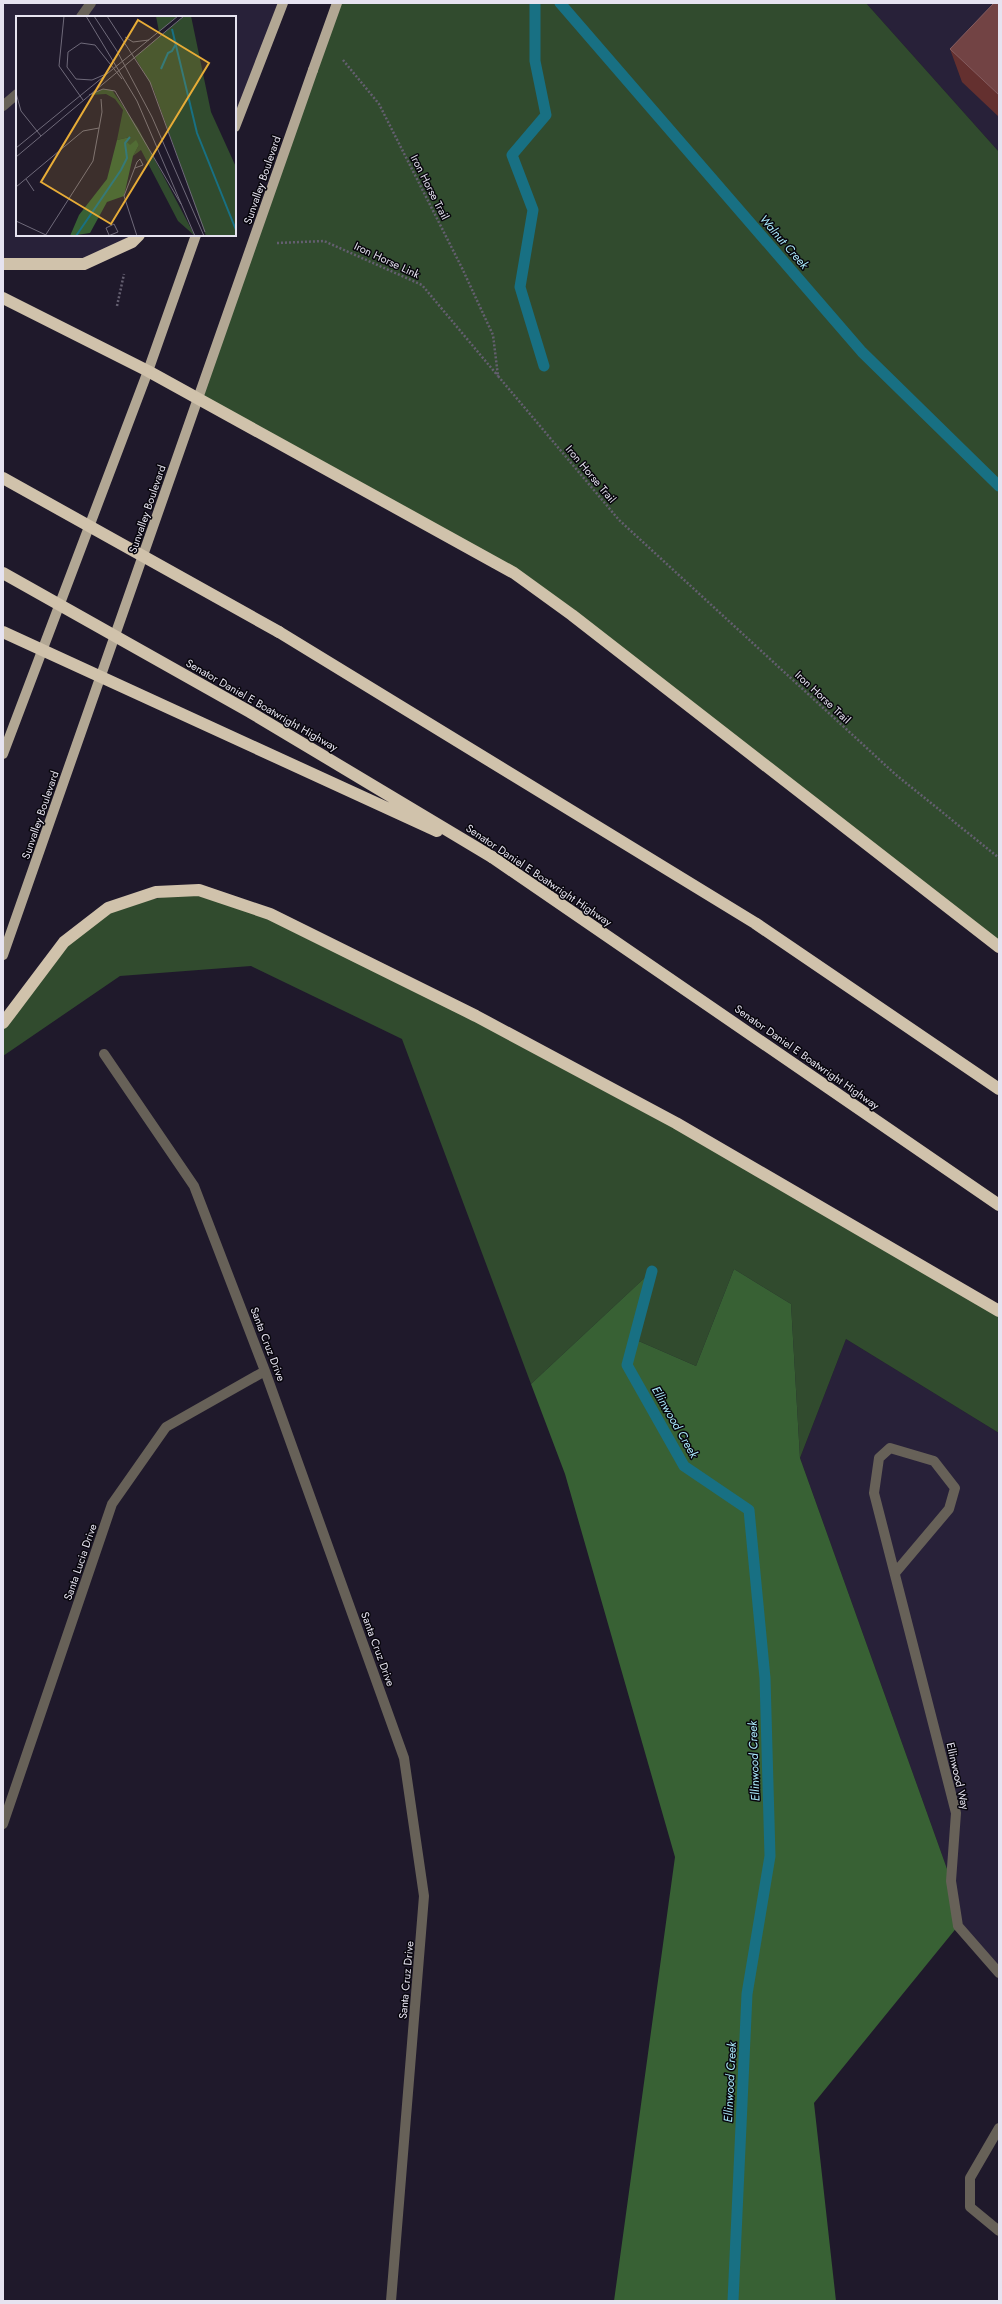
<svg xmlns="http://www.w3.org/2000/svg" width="1002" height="2304" font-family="Jost,sans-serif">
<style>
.built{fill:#282139}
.green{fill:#314b2e}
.forest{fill:#386134}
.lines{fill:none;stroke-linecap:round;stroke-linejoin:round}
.stream{stroke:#187083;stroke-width:11}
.path{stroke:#645f70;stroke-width:2.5;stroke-dasharray:2 2;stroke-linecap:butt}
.service{stroke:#676158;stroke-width:10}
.minor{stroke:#676158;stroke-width:10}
.primary{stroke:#b2a794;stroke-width:10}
.motorway{stroke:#d0c2ab;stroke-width:12}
.primary-bridge{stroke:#b2a794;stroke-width:10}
.motorway-bridge{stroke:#d0c2ab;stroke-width:12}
.wall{fill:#64302f}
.building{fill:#724344;stroke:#845c5f}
.labels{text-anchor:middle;stroke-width:3;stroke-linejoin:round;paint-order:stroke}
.street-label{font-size:11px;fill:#e6e3f0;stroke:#08060d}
.water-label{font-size:12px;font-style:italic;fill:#a9e8fa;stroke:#08060d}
.inset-river{fill:none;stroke:#187083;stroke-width:2}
.inset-road{fill:none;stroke:#6f6a7a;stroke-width:1}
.view{fill:#e7ac37;fill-opacity:0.15;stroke:#e7ac37;stroke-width:2}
.inset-edge{fill:none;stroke:#e6e3f0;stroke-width:2}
</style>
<rect width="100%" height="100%" fill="#1f192b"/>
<path class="built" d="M 3,3 L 283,3 L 235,127 L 235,17 L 17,17 L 17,235 L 139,235 L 84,264 L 3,264 Z
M 866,3 L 999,3 L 999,152 Z
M 846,1339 L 999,1433 L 999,1973 L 958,1926 L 951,1880 L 800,1458 Z"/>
<path class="green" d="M 337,3 L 866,3 L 999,152 L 999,947 L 514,573 L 198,399 Z
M 199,890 L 270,914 L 476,1016 L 999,1311 L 999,1433 L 846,1339 L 800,1458 L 791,1304 L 734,1269 L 696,1366 L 634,1339 L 651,1272 L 531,1384 L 402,1039 L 251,966 L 120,976 L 3,1056 L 3,1023 L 64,942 L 108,908 Z"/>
<path class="forest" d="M 734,1269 L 791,1304 L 800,1458 L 951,1880 L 958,1926 L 814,2103 L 836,2301 L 614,2301 L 675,1857 L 565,1474 L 531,1384 L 652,1271 L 634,1339 L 696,1366 Z"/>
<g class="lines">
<path class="stream" d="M 535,3 L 535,61 L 546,115 L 512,155 L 533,210 L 520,287 L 544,366
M 560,3 L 862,352 L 999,486
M 652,1271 L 627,1365 L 684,1466 L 749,1510 L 765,1678 L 770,1856 L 747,1994 L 733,2301"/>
<path class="path" d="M 343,60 L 379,104 L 462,268 L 493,335 L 498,376 L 619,520 L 895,774 L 999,858
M 277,243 L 324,241 L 422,285 L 498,376
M 117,306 L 124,274"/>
<path class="service" d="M 81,17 L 91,3
M 3,106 L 17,94
M 999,2128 L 970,2178 L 970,2207 L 999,2231"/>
<path class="minor" d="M 104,1054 L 194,1186 L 265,1371 L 404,1758 L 424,1896 L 391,2301
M 895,1573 L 949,1509 L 955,1488 L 934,1461 L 890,1448 L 879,1458 L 874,1493 L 956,1813 L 951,1881 L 958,1926 L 999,1973
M 3,1824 L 112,1504 L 166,1427 L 265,1371"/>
<path class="primary" d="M 235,127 L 283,3
M 3,754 L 148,371 L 196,235
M 3,955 L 313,70"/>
<path class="motorway" d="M 3,264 L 84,264 L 132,242 L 139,235
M 3,298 L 148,371 L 514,573 L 572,615 L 999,947
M 279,632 L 755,923 L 999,1089
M 492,857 L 999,1205
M 3,1023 L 64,942 L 108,908 L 156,892 L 199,890 L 270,914 L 476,1016 L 676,1123 L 999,1311"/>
<path class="primary-bridge" d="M 313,70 L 337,3"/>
<path class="motorway-bridge" d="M 3,478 L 279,632
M 3,573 L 250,712 L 492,857
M 3,632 L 437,831"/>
</g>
<path class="wall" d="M 999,3 L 999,117 L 962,82 L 950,49 Z"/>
<path class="building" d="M 994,3 L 999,3 L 999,95 L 950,49 Z"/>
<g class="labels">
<g class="street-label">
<text transform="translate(262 180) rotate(-71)" y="4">Sunvalley Boulevard</text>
<text transform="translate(430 187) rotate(63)" y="4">Iron Horse Trail</text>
<text transform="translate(387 260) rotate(25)" y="4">Iron Horse Link</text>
<text transform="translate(591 474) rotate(50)" y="4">Iron Horse Trail</text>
<text transform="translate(147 509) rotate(-71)" y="4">Sunvalley Boulevard</text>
<text transform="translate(823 697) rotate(43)" y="4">Iron Horse Trail</text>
<text transform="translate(262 705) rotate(30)" y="4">Senator Daniel E Boatwright Highway</text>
<text transform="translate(40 815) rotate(-71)" y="4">Sunvalley Boulevard</text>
<text transform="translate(539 875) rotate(34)" y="4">Senator Daniel E Boatwright Highway</text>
<text transform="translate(807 1057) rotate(35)" y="4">Senator Daniel E Boatwright Highway</text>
<text transform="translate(268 1344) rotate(69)" y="4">Santa Cruz Drive</text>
<text transform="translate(80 1562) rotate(-71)" y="4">Santa Lucia Drive</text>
<text transform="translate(378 1649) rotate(70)" y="4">Santa Cruz Drive</text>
<text transform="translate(958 1776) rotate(77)" y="4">Ellinwood Way</text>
<text transform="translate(406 1980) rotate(-85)" y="4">Santa Cruz Drive</text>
</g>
<g class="water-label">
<text transform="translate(784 242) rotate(49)" y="4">Walnut Creek</text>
<text transform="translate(675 1422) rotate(60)" y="4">Ellinwood Creek</text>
<text transform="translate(754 1761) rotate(-92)" y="4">Ellinwood Creek</text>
<text transform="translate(730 2082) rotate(-87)" y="4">Ellinwood Creek</text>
</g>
</g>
<g transform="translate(16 16)">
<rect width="220" height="220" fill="#1f192b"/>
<path d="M 140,0 L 162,0 L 143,16 ZM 168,0 L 175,0 L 195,96 L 220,151 L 220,220 L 190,220 L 137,72 L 119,41 ZM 87,73 L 96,74 L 122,112 L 179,220 L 162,205 L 125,134 L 117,140 L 123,129 L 120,125 L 114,130 L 110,125 L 114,121 L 101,124 L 107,94 L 99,83 L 90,78 L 73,79 Z" fill="#314b2e"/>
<path d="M 114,121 L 110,125 L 114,129 L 120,124 L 123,129 L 117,140 L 108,180 L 91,186 L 74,217 L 54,220 L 63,199 L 91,163 L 101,124 Z" fill="#386134"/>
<path class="inset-river" d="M 156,13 L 181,117 L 220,214M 145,53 L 152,37 L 156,35 L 161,26M 60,220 L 105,154 L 111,142 L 109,127 L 114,121"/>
<path class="inset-road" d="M 48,0 L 43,50 L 67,84M 70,0 L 121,85 L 179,220M 78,0 L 101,35 L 136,101 L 188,220M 91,0 L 134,66 L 189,216M 109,21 L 117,26 L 133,24M 90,58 L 76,64 L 60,63 L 51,51 L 52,36 L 65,27 L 79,29 L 106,63M 0,77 L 5,95 L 25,120M 73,79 L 87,73 L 99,75 L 165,188M 0,132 L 162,0M 0,141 L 168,0M 119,152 L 127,149 L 124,143 L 121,146 L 108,180 L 121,220M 10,163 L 18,175M 0,171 L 67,115 L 83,112M 0,205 L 30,219M 29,220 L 77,145 L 86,96 L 85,83M 92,220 L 102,216 L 98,208 L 90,212 L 93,219"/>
<path class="view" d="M 122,4 L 193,47 L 95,208 L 25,166 Z"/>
<rect width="220" height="220" class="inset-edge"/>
</g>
<rect width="1002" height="2304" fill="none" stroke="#e6e3f0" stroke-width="8"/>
</svg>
